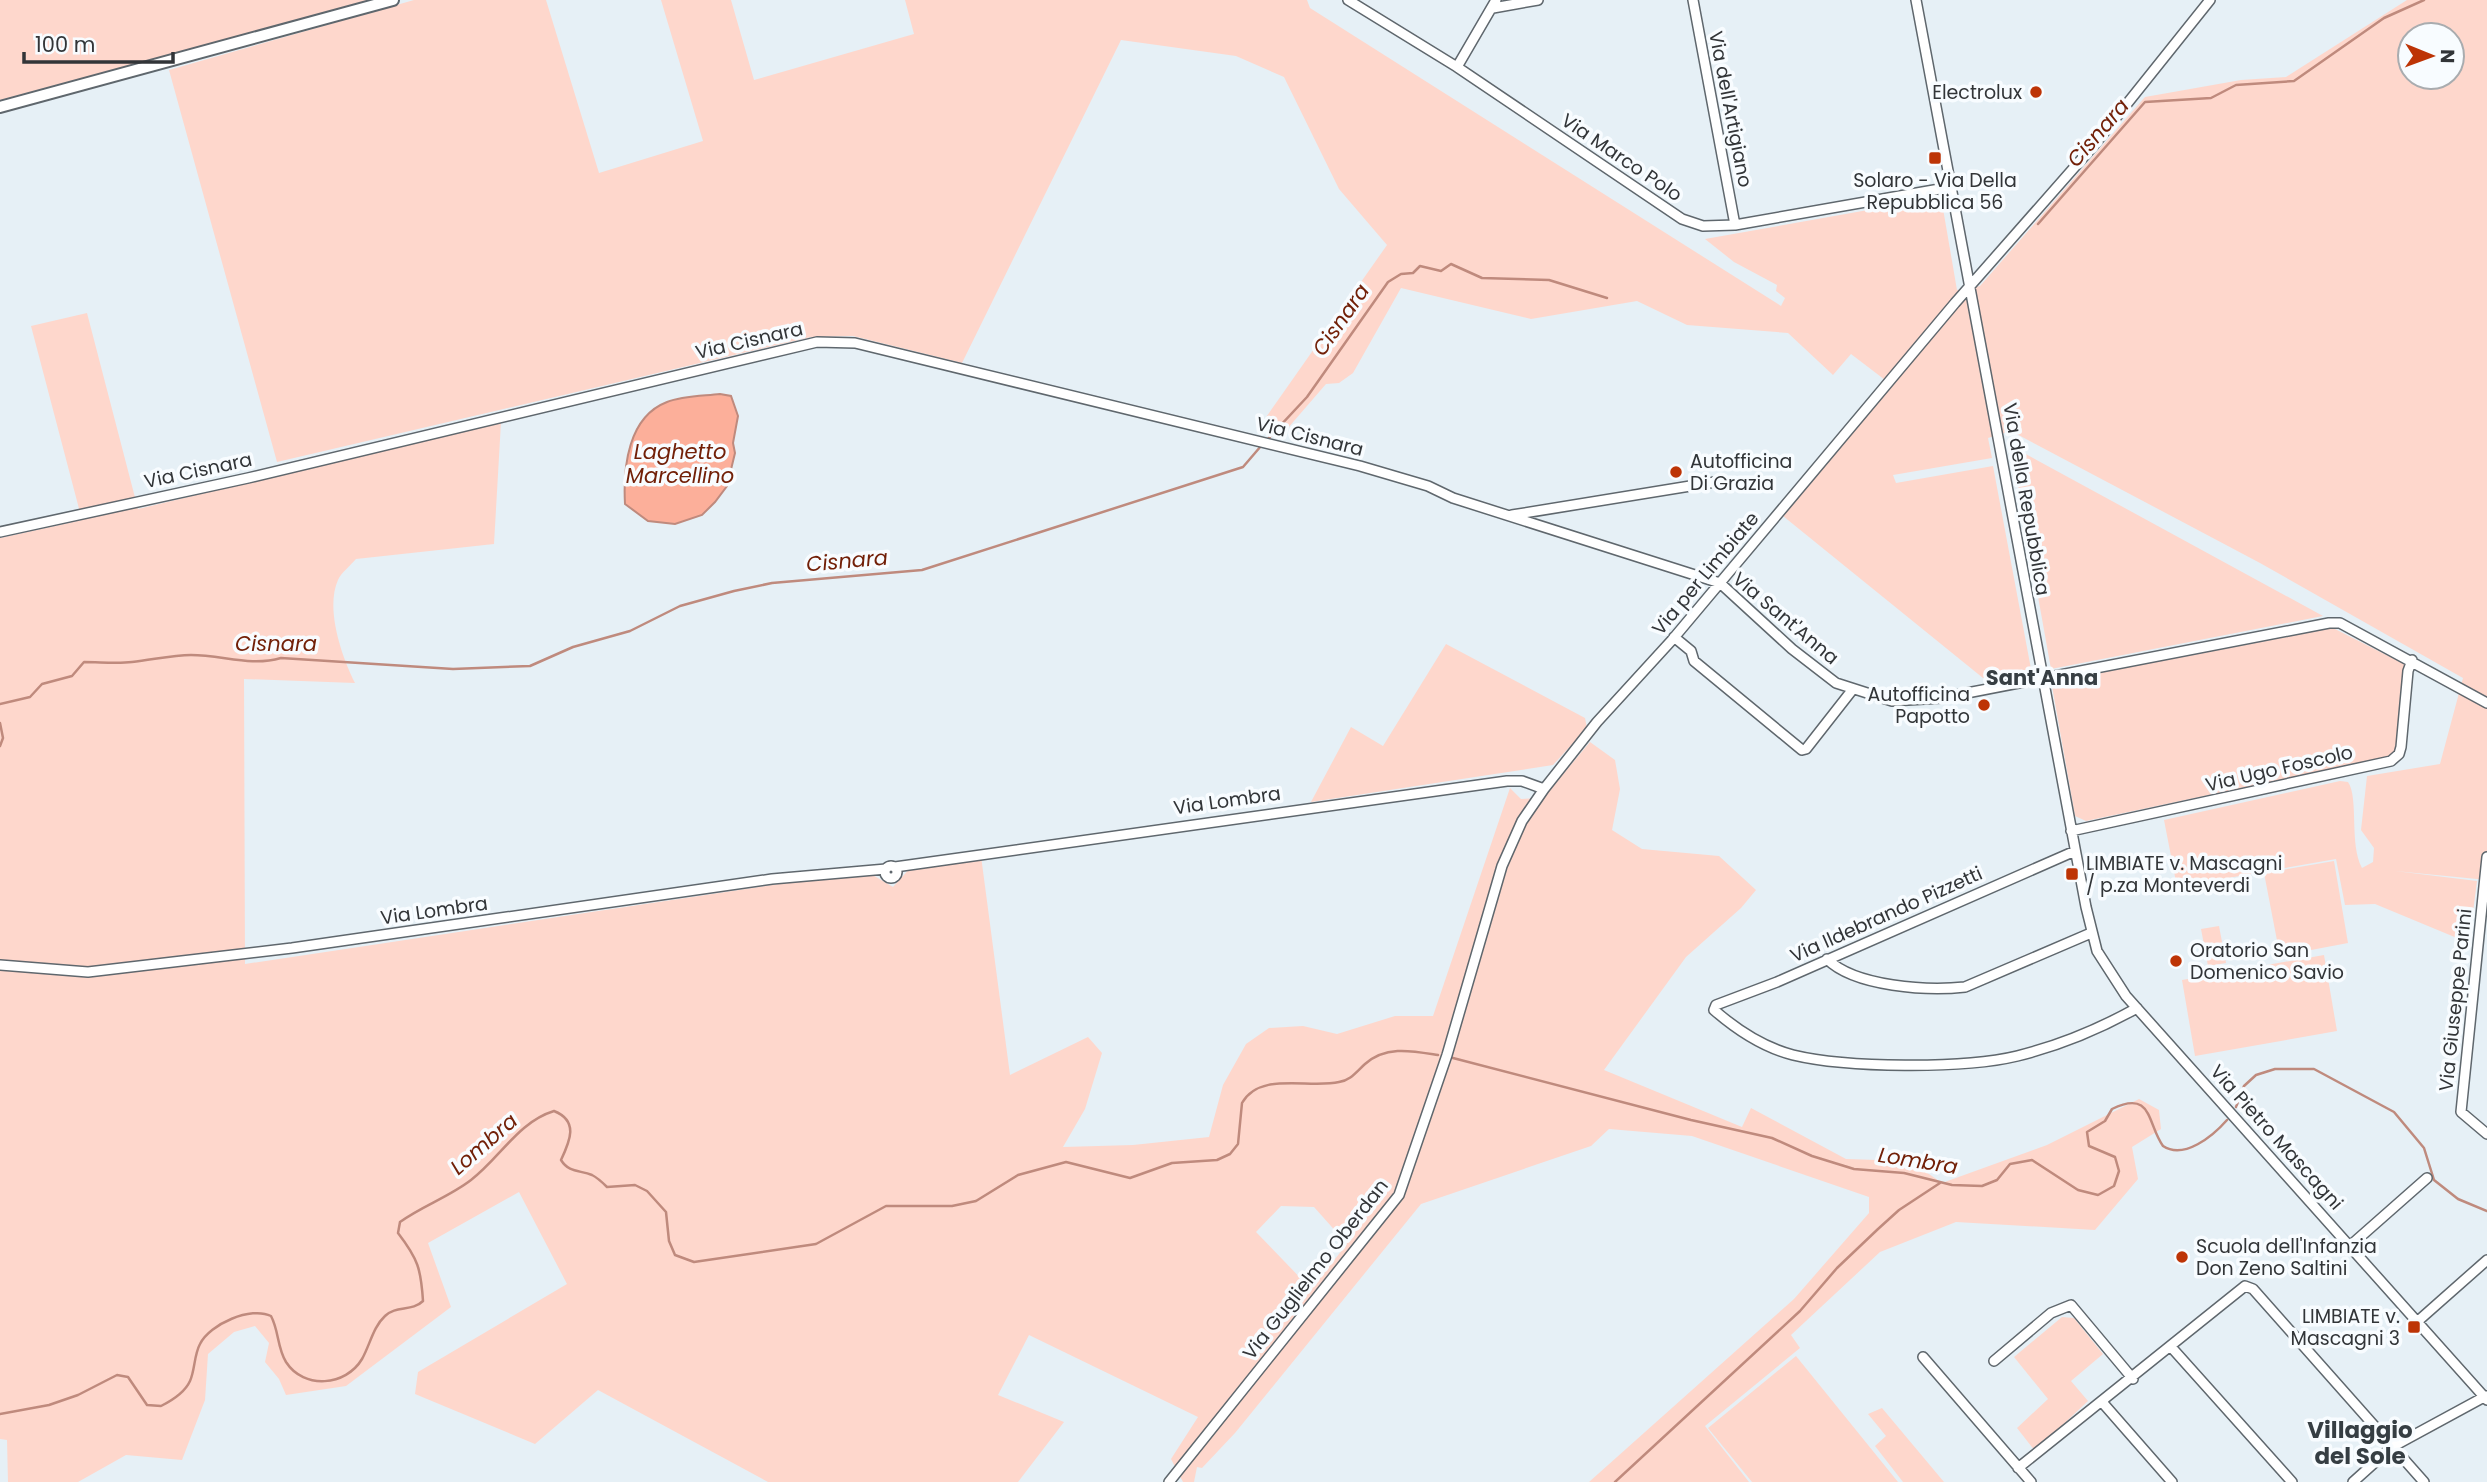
<svg xmlns="http://www.w3.org/2000/svg" width="2487" height="1482" font-family="Poppins,sans-serif">
<style>
.green{fill:#fed7cc;fill-rule:evenodd}
.water{fill:#fcaf9a;stroke:#bf8a7d;stroke-width:2}
.lines{fill:none;stroke-linecap:round;stroke-linejoin:round}
.stream{stroke:#bf8a7d;stroke-width:2.5}
.minor-casing{stroke:#5f676d;stroke-width:12}
.tertiary-casing{stroke:#5f676d;stroke-width:14}
.minor{stroke:#fff;stroke-width:9}
.tertiary{stroke:#fff;stroke-width:10}
.poi-dot{fill:#bd3406;stroke:#f8fcff;stroke-width:2.5}
.labels{text-anchor:middle;stroke-width:7;stroke-linejoin:round;paint-order:stroke}
.poi-label{font-size:19px;fill:#323538;stroke:#f8fcff;text-anchor:start}
.street-label{font-size:19px;fill:#323538;stroke:#f8fcff}
.water-label{font-size:21px;font-style:italic;fill:#722008;stroke:#f8fcff}
.neighbourhood-label{font-size:21px;font-weight:bold;fill:#363e43;stroke:#f8fcff}
.quarter-label{font-size:23px;font-weight:bold;fill:#363e43;stroke:#f8fcff}
</style>
<rect width="100%" height="100%" fill="#e6f0f6"/>
<path class="green" d="M 0,0 L 373,0 L 0,100 Z
M 414,0 L 546,0 L 599,173 L 703,141 L 661,0 L 731,0 L 754,80 L 914,34 L 905,0 L 1307,0 L 1310,8 L 1781,306 L 1785,298 L 1776,291 L 1777,285 L 1734,262 L 1705,239 L 1941,197 L 1957,290 L 1980,286 L 2145,97 L 2241,80 L 2286,77 L 2407,0 L 2487,0 L 2487,880 L 2395,871 L 2477,881 L 2469,943 L 2375,904 L 2345,905 L 2336,859 L 2177,887 L 2164,820 L 2340,781 L 2348,782 C 2359,798 2349,844 2362,868 L 2373,862 L 2374,848 L 2361,830 L 2367,776 L 2440,764 L 2463,678 L 2260,563 L 2011,431 L 1988,438 L 1992,458 L 1893,475 L 1896,483 L 1993,466 L 2031,669 L 1983,678 L 1783,516 L 1889,383 L 1851,354 L 1833,375 L 1788,333 L 1687,325 L 1637,301 L 1531,319 L 1401,288 L 1353,373 L 1339,383 L 1326,384 L 1281,436 L 1257,430 L 1387,245 L 1339,189 L 1284,77 L 1236,56 L 1121,40 L 962,363 L 853,336 L 811,337 L 277,462 L 169,70 ZM 2410,35 L 2452,35 L 2452,77 L 2410,77 Z
M 87,313 L 138,509 L 501,422 L 494,544 L 356,559 C 351,565 341,573 338,580 C 325,609 342,657 355,683 L 244,679 L 245,964 L 866,871 L 893,887 L 912,866 L 981,856 L 1010,1075 L 1088,1037 L 1102,1053 L 1085,1109 L 1063,1147 L 1133,1145 L 1209,1137 L 1223,1085 L 1246,1044 L 1269,1028 L 1303,1026 L 1337,1034 L 1395,1016 L 1433,1016 L 1510,788 L 1521,799 L 1543,798 L 1590,742 L 1615,760 L 1620,789 L 1612,830 L 1642,849 L 1719,856 L 1756,890 L 1741,908 L 1686,957 L 1604,1070 L 1742,1127 L 1751,1108 L 1846,1159 L 1910,1161 L 1942,1183 L 2047,1145 L 2139,1099 L 2159,1110 L 2161,1129 L 2132,1147 L 2138,1179 L 2095,1230 L 1956,1222 L 1880,1252 L 1791,1335 L 1800,1348 L 1705,1426 L 1749,1482 L 1589,1482 L 1794,1299 L 1869,1213 L 1869,1197 L 1692,1136 L 1609,1129 L 1591,1146 L 1421,1204 L 1235,1433 L 1202,1468 L 1197,1467 L 1194,1482 L 1183,1482 L 1171,1459 L 1198,1417 L 1029,1335 L 998,1395 L 1064,1422 L 1018,1482 L 768,1482 L 598,1390 L 535,1444 L 415,1394 L 418,1372 L 567,1284 L 519,1192 L 428,1243 L 451,1307 L 346,1386 L 286,1395 L 279,1379 L 265,1362 L 269,1343 L 255,1326 L 234,1332 L 208,1354 L 205,1400 L 182,1460 L 126,1455 L 78,1482 L 8,1482 L 7,1440 L 0,1439 L 0,538 L 82,520 L 31,326 ZM 1281,1206 L 1314,1207 L 1347,1244 L 1311,1289 L 1256,1232 Z
M 2011,446 L 2323,616 L 2051,669 Z
M 2333,628 L 2406,665 L 2396,752 L 2389,757 L 2086,821 L 2075,816 L 2052,686 L 2057,681 Z
M 1446,644 L 1585,718 L 1587,728 L 1553,765 L 1311,802 L 1351,727 L 1383,746 Z
M 2334,861 L 2348,943 L 2280,956 L 2264,873 Z
M 2219,926 L 2226,963 L 2208,966 L 2201,929 Z
M 2324,955 L 2337,1031 L 2195,1056 L 2182,980 Z
M 2062,1317 L 2074,1318 L 2103,1354 L 2071,1381 L 2088,1401 L 2035,1451 L 2017,1428 L 2048,1399 L 2014,1357 Z
M 1796,1356 L 1898,1482 L 1752,1482 L 1708,1428 Z
M 1882,1408 L 1944,1482 L 1903,1482 L 1875,1446 L 1886,1436 L 1868,1414 Z"/>
<path class="water" d="M 720,394 L 731,396 L 738,416 L 733,443 L 735,453 L 727,486 L 715,502 L 702,515 L 675,524 L 648,521 L 625,504 C 623,467 628,417 667,402 C 682,396 703,396 720,394 Z"/>
<g class="lines">
<path class="stream" d="M 2038,224 L 2145,102 L 2211,98 L 2236,85 L 2294,81 L 2384,18 L 2424,0
M 1266,441 L 1307,397 L 1388,282 L 1401,274 L 1413,273 L 1420,266 L 1441,271 L 1451,264 L 1482,278 L 1549,280 L 1607,298
M 0,704 L 30,697 L 42,684 L 72,676 L 84,662 C 100,662 117,664 132,662 C 152,660 172,655 191,655 C 223,655 250,667 281,658 L 453,669 L 530,666 L 573,647 L 630,631 L 680,606 L 734,591 L 772,583 L 922,570 L 1243,467 L 1261,446
M 0,723 L 3,738 L 0,746
M 1453,1058 L 1691,1120 L 1772,1138 L 1812,1156 L 1854,1169 L 1904,1173 L 1952,1185 L 1982,1186 L 1997,1180 L 2010,1164 L 2032,1160 L 2078,1190 L 2098,1195 L 2114,1186 L 2119,1171 L 2115,1157 L 2089,1146 L 2087,1132 L 2105,1121 L 2112,1109 C 2153,1089 2147,1124 2163,1146 C 2184,1160 2213,1136 2227,1120
M 2236,1107 L 2244,1086 L 2256,1075 L 2275,1069 L 2314,1069 L 2394,1112 L 2424,1148 L 2434,1180 L 2458,1199 L 2487,1211
M 0,1414 L 49,1405 L 78,1395 L 117,1375 L 128,1377 L 147,1405 L 161,1406 C 171,1401 185,1392 190,1381 C 195,1370 194,1355 200,1344 C 210,1324 251,1306 271,1316 C 279,1331 277,1347 286,1362 C 304,1390 346,1386 362,1359 C 370,1345 373,1327 385,1316 C 396,1305 412,1312 423,1301 C 421,1269 418,1259 398,1233 L 400,1222 C 422,1206 449,1197 471,1180 C 500,1158 518,1122 554,1111 C 579,1121 570,1141 561,1160 C 569,1173 580,1170 592,1175 C 598,1178 603,1183 607,1187 L 635,1185 L 647,1191 L 666,1212 L 669,1241 L 675,1255 L 694,1262 L 816,1244 L 886,1206 L 952,1206 L 976,1201 L 1018,1175 L 1066,1162 L 1130,1178 L 1172,1163 L 1217,1160 L 1230,1154 L 1238,1144 L 1242,1103 C 1260,1071 1309,1089 1339,1082 C 1351,1080 1356,1072 1365,1064 C 1386,1045 1413,1051 1438,1055
M 1615,1482 L 1800,1311 L 1837,1268 L 1878,1229 L 1899,1210 L 1940,1183"/>
<defs>
<path id="minor" d="M 1348,0 L 1457,67 L 1682,219 L 1703,226 L 1735,225 L 1951,187
M 1693,0 L 1735,225
M 1916,0 L 2086,907 L 2097,951 L 2126,996 L 2487,1400
M 1493,8 L 1538,0
M 1457,67 L 1496,0
M 1512,515 L 1721,481
M 0,532 L 248,478 L 817,342 L 855,343 L 1360,466 L 1428,486 L 1453,498 L 1720,583 L 1792,649 L 1836,683 L 1892,701 L 1941,698 L 2329,623 L 2340,623 L 2487,703
M 1674,637 L 1691,651 L 1694,661 L 1802,750 L 1806,749 L 1853,689
M 2071,831 L 2391,761 L 2399,754 L 2401,747 L 2408,671 L 2412,660
M 2075,851 L 1777,982 L 1716,1005 L 1714,1010 C 1737,1030 1762,1047 1793,1055 C 1847,1068 1963,1069 2017,1056 C 2058,1046 2101,1028 2137,1008
M 2487,857 L 2461,1112 L 2487,1134
M885 872a6 6 0 1 1 12 0a6 6 0 1 1-12 0Z
M 895,867 L 1507,781 L 1522,781 L 1544,789
M 1827,959 C 1855,987 1928,991 1965,987 L 2091,933
M 0,965 L 88,972 L 292,948 L 772,879 L 886,869
M 2351,1245 L 2427,1178
M 2418,1321 L 2487,1260
M 2172,1348 L 2292,1482
M 1923,1357 L 2031,1482
M 1994,1361 L 2051,1313 L 2071,1305 L 2133,1379
M 2102,1402 L 2172,1482
M 2018,1468 L 2245,1286 L 2253,1289 L 2424,1482
M 1169,1482 L 1399,1195 L 1447,1055 L 1502,866 L 1522,821 L 1544,789 L 1597,722 L 1672,640 L 1955,303 L 2094,145 L 2210,0
M 2353,1482 L 2392,1447 L 2486,1396"/>
<path id="tertiary" d="M 0,107 L 393,0"/>
</defs>
<use href="#minor" class="minor-casing"/>
<use href="#tertiary" class="tertiary-casing"/>
<use href="#minor" class="minor"/>
<use href="#tertiary" class="tertiary"/>
</g>
<g class="poi-dot">
<circle cx="2036" cy="92" r="7"/>
<rect x="1928" y="151" width="14" height="14" rx="3.5"/>
<circle cx="1676" cy="472" r="7"/>
<circle cx="1984" cy="705" r="7"/>
<rect x="2065" y="867" width="14" height="14" rx="3.5"/>
<circle cx="2176" cy="961" r="7"/>
<circle cx="2182" cy="1257" r="7"/>
<rect x="2407" y="1320" width="14" height="14" rx="3.5"/>
</g>
<g class="labels">
<g class="poi-label">
<text x="2022" y="99" text-anchor="end">Electrolux</text>
<text x="1935" y="187" text-anchor="middle">Solaro - Via Della<tspan x="1935" dy="22">Repubblica 56</tspan></text>
<text x="1690" y="468">Autofficina<tspan x="1690" dy="22">Di Grazia</tspan></text>
<text x="1970" y="701" text-anchor="end">Autofficina<tspan x="1970" dy="22">Papotto</tspan></text>
<text x="2086" y="870">LIMBIATE v. Mascagni<tspan x="2086" dy="22">/ p.za Monteverdi</tspan></text>
<text x="2190" y="957">Oratorio San<tspan x="2190" dy="22">Domenico Savio</tspan></text>
<text x="2196" y="1253">Scuola dell'Infanzia<tspan x="2196" dy="22">Don Zeno Saltini</tspan></text>
<text x="2400" y="1323" text-anchor="end">LIMBIATE v.<tspan x="2400" dy="22">Mascagni 3</tspan></text>
</g>
<g class="street-label">
<text transform="translate(1731 109) rotate(79)" y="7">Via dell'Artigiano</text>
<text transform="translate(1622 157) rotate(34)" y="7">Via Marco Polo</text>
<text transform="translate(749 340) rotate(-13)" y="7">Via Cisnara</text>
<text transform="translate(1310 436) rotate(14)" y="7">Via Cisnara</text>
<text transform="translate(198 470) rotate(-12)" y="7">Via Cisnara</text>
<text transform="translate(2027 499) rotate(80)" y="7">Via della Repubblica</text>
<text transform="translate(1705 573) rotate(-50)" y="7">Via per Limbiate</text>
<text transform="translate(1786 618) rotate(40)" y="7">Via Sant'Anna</text>
<text transform="translate(2279 768) rotate(-13)" y="7">Via Ugo Foscolo</text>
<text transform="translate(1227 800) rotate(-8)" y="7">Via Lombra</text>
<text transform="translate(434 910) rotate(-8)" y="7">Via Lombra</text>
<text transform="translate(1886 914) rotate(-24)" y="7">Via Ildebrando Pizzetti</text>
<text transform="translate(2455 1000) rotate(-84)" y="7">Via Giuseppe Parini</text>
<text transform="translate(2277 1137) rotate(48)" y="7">Via Pietro Mascagni</text>
<text transform="translate(1315 1269) rotate(-52)" y="7">Via Guglielmo Oberdan</text>
</g>
<g class="water-label">
<text transform="translate(2098 133) rotate(-49)" y="7">Cisnara</text>
<text transform="translate(1341 320) rotate(-55)" y="7">Cisnara</text>
<text x="680" y="459">Laghetto<tspan x="680" dy="24">Marcellino</tspan></text>
<text transform="translate(847 561) rotate(-5)" y="7">Cisnara</text>
<text x="276" y="651">Cisnara</text>
<text transform="translate(484 1144) rotate(-41)" y="7">Lombra</text>
<text transform="translate(1918 1161) rotate(9)" y="7">Lombra</text>
</g>
<g class="neighbourhood-label">
<text x="2042" y="685">Sant'Anna</text>
</g>
<g class="quarter-label">
<text x="2360" y="1438">Villaggio<tspan x="2360" dy="26">del Sole</tspan></text>
</g>
</g>
<g transform="translate(2431 56) rotate(91)"><circle r="33" fill="#f8fcff" stroke="#a9acaf" stroke-width="2"/>
<path d="M0-5L12 26L0 18L-12 26Z" fill="#bd3406"/>
<text y="-10" font-size="19" font-weight="bold" text-anchor="middle" fill="#323538">N</text>
</g>
<path d="M24 52v10h149v-10" fill="none" stroke="#323538" stroke-width="3.5"/>
<text x="35" y="52" font-size="21" fill="#323538" stroke="#f8fcff" stroke-width="5" paint-order="stroke">100 m</text>
</svg>
